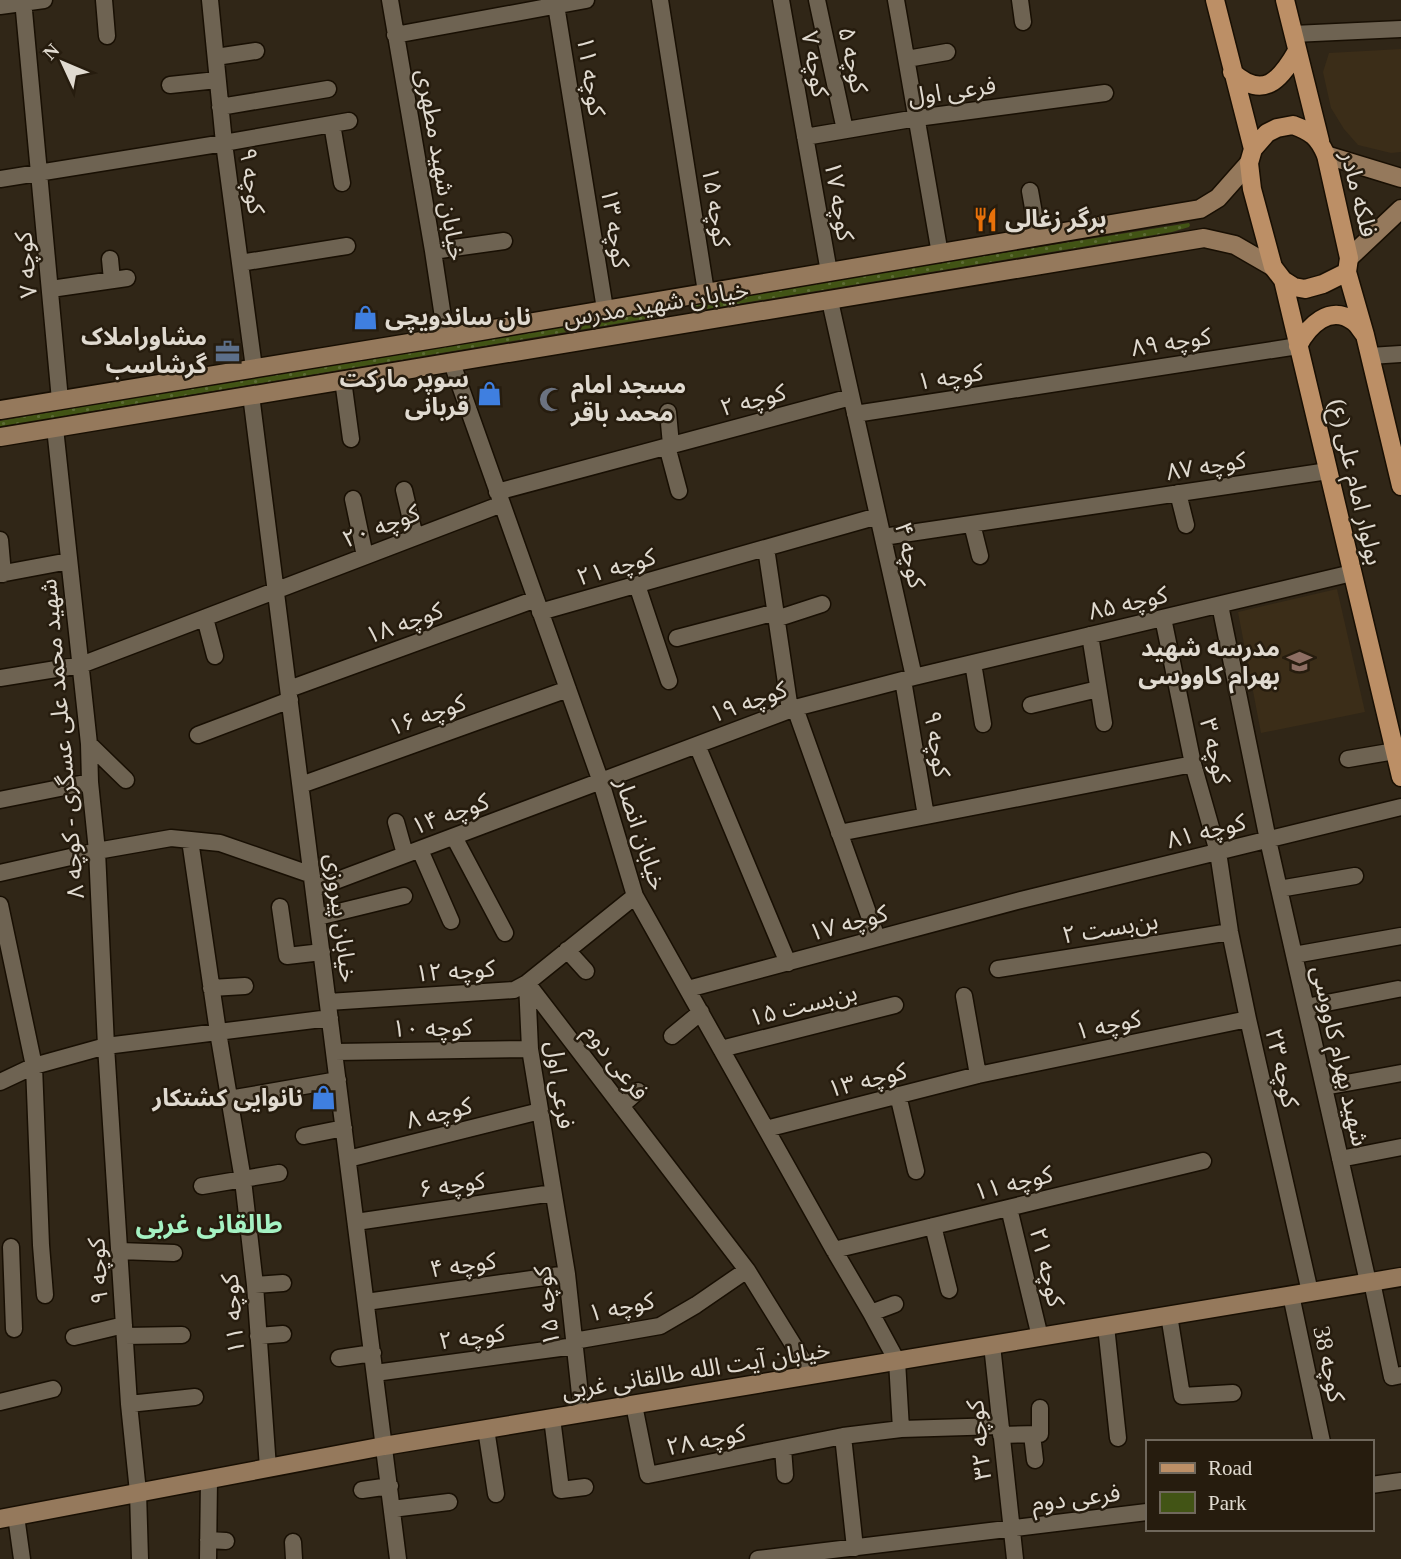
<svg xmlns="http://www.w3.org/2000/svg" width="1401" height="1559" font-family="'Times New Roman','Noto Sans Arabic',serif">
<style>
.built{fill:#3b2d18}
.green{fill:url(#green-dots)}
.lines{fill:none;stroke-linecap:round;stroke-linejoin:round}
.street-casing{stroke:#180f03;stroke-width:19}
.secondary-casing{stroke:#180f03;stroke-width:21}
.primary-casing{stroke:#180f03;stroke-width:21}
.street{stroke:#6e6352;stroke-width:16}
.secondary{stroke:#95795c;stroke-width:18}
.primary{stroke:#bc8f66;stroke-width:18}
.labels{text-anchor:middle;stroke-width:5;stroke-linejoin:round;paint-order:stroke}
.street-label{font-size:24px;fill:#e0dad0;stroke:#261c0e}
.poi-label{font-size:24px;font-weight:bold;fill:#e0dad0;stroke:#261c0e;text-anchor:end}
.neighbourhood-label{font-size:26px;font-weight:bold;fill:#a5f2c3;stroke:#261c0e}
</style>
<defs>
<pattern id="green-dots" width="8" height="8" patternUnits="userSpaceOnUse" patternTransform="scale(1.75)"><rect width="8" height="8" fill="#425415"/><path d="M2 2h.1M6 6h.1" fill="none" stroke="#5d6c36" stroke-width="1.8" stroke-linecap="round"/></pattern>
</defs>
<rect width="100%" height="100%" fill="#302617"/>
<path class="built" d="M 1401,49 L 1401,152 L 1391,153 L 1358,145 L 1344,129 L 1331,108 L 1323,72 L 1329,53 Z
M 1337,589 L 1365,712 L 1261,733 L 1238,612 Z"/>
<path class="green" d="M 1189,223 L 1190,225 L 1189,227 L 1172,232 L 695,311 L 691,311 L 689,307 L 691,305 L 779,289 Z
M 657,311 L 659,314 L 657,317 L 87,412 L 0,428 L 0,421 L 281,372 L 350,363 Z"/>
<g class="lines">
<defs>
<path id="street" d="M 23,0 L 60,400
M 104,0 L 107,36
M 210,0 L 224,143 L 254,368
M 390,0 L 433,251 L 446,337
M 660,0 L 706,292
M 781,0 L 829,272
M 817,0 L 845,130
M 896,0 L 940,254
M 1020,0 L 1023,22
M 556,5 L 605,309
M 0,6 L 44,0
M 1293,34 L 1401,29
M 395,35 L 586,0
M 216,57 L 256,51
M 907,59 L 947,52
M 170,85 L 217,80
M 220,107 L 328,89
M 332,124 L 342,183
M 805,137 L 917,118 L 1105,93
M 0,179 L 224,143 L 349,121
M 1030,191 L 1038,236
M 433,251 L 504,241
M 110,259 L 112,280
M 240,263 L 347,246
M 51,289 L 127,278
M 830,301 L 914,677
M 1370,356 L 1401,354
M 452,363 L 601,782 L 635,896 L 834,1250 L 871,1313 L 897,1361 L 901,1429
M 343,380 L 351,439
M 251,395 L 398,1559
M 668,412 L 671,445
M 855,414 L 1298,346
M 55,428 L 89,744 L 90,782 L 97,851 L 106,1046 L 129,1404 L 138,1492 L 140,1559
M 667,446 L 679,491
M 404,490 L 415,537
M 497,492 L 851,397
M 1178,493 L 1186,525
M 353,499 L 365,556
M 972,524 L 980,556
M 883,537 L 1328,471
M 0,540 L 3,574
M 766,548 L 790,710
M 0,574 L 69,561
M 637,585 L 669,681
M 1220,605 L 1268,840 L 1368,1282
M 540,612 L 878,516
M 205,618 L 215,656
M 1163,618 L 1193,764 L 1218,852 L 1230,932 L 1248,1019 L 1310,1292
M 776,619 L 822,604
M 1090,635 L 1104,723
M 677,638 L 776,612
M 973,663 L 983,724
M 0,678 L 81,665 L 502,504
M 903,680 L 926,816
M 289,689 L 536,599
M 1031,705 L 1098,689
M 795,708 L 877,938
M 198,735 L 290,700
M 89,744 L 126,780
M 697,745 L 788,963
M 1348,759 L 1395,751
M 301,785 L 568,689
M 0,800 L 90,782
M 396,822 L 405,854
M 839,833 L 1193,764
M 454,837 L 505,933
M 190,840 L 218,1032 L 243,1180 L 255,1285 L 268,1468
M 420,850 L 451,921
M 0,873 L 97,851 L 171,838 L 220,843 L 312,875
M 314,889 L 795,708 L 914,677 L 1352,573
M 1279,889 L 1355,876
M 0,905 L 34,1066 L 41,1245 L 45,1295
M 280,907 L 287,956 L 322,952
M 318,917 L 404,896
M 567,950 L 586,971
M 1294,955 L 1401,936
M 998,969 L 1230,932
M 527,983 L 747,1270 L 812,1375
M 527,983 L 530,1049 L 567,1274 L 582,1413
M 211,988 L 245,986
M 688,989 L 1021,900 L 1401,807
M 964,996 L 978,1075
M 328,1002 L 514,990 L 527,983 L 635,896
M 1306,1007 L 1398,989
M 672,1036 L 701,1012
M 721,1049 L 895,1005
M 335,1052 L 530,1049
M 0,1082 L 34,1066 L 106,1046 L 330,1018
M 1324,1087 L 1401,1073
M 898,1095 L 916,1171
M 229,1099 L 338,1080
M 621,1106 L 638,1091
M 766,1129 L 978,1075 L 1248,1019
M 304,1136 L 344,1128
M 348,1159 L 540,1111
M 1340,1159 L 1401,1147
M 202,1186 L 279,1173
M 1009,1208 L 1040,1337
M 356,1222 L 553,1193
M 933,1226 L 949,1290
M 11,1247 L 14,1329
M 834,1250 L 1203,1161
M 120,1251 L 174,1253
M 1372,1282 L 1392,1377 L 1401,1375
M 255,1285 L 283,1283
M 1291,1295 L 1322,1442
M 366,1302 L 567,1274
M 871,1313 L 895,1304
M 1169,1315 L 1182,1396 L 1233,1393
M 1106,1326 L 1118,1438
M 125,1336 L 182,1335
M 258,1336 L 283,1334
M 74,1337 L 124,1325
M 574,1341 L 660,1326 L 696,1305 L 747,1270
M 992,1345 L 1015,1559
M 339,1358 L 373,1353
M 375,1373 L 575,1346
M 0,1402 L 53,1389
M 129,1404 L 195,1397
M 634,1405 L 648,1475 L 843,1436 L 901,1429 L 1000,1426
M 552,1418 L 561,1490 L 585,1487
M 486,1429 L 496,1494
M 1001,1435 L 1040,1434 L 1040,1408
M 1032,1435 L 1035,1460
M 843,1436 L 855,1548
M 783,1448 L 785,1475
M 1371,1485 L 1401,1481
M 362,1490 L 390,1486
M 392,1509 L 449,1502
M 16,1516 L 22,1559
M 208,1540 L 226,1541
M 293,1542 L 294,1559
M 208,1559 L 209,1479
M 758,1559 L 1147,1512"/>
<path id="secondary" d="M 1326,155 L 1401,178
M 1349,258 L 1401,209
M 0,410 L 446,337 L 1200,209 L 1218,198 L 1249,163
M 0,437 L 1204,238 L 1235,245 L 1273,267
M 0,1519 L 384,1446 L 1401,1277"/>
<path id="primary" d="M 1215,0 L 1253,149
M 1285,0 L 1320,141
M 1232,72 C 1263,100 1280,81 1297,51
M 1293,125 C 1312,132 1318,137 1326,155 L 1349,258 L 1347,272 L 1323,284 L 1305,289 L 1294,287 L 1283,280 L 1273,267 L 1252,189 L 1249,163 L 1253,149 L 1267,133 L 1277,128 Z
M 1347,272 L 1365,335 L 1401,486
M 1283,280 L 1401,777
M 1298,346 C 1308,326 1330,304 1353,321 C 1358,324 1361,331 1365,335"/>
</defs>
<use href="#street" class="street-casing"/>
<use href="#secondary" class="secondary-casing"/>
<use href="#primary" class="primary-casing"/>
<use href="#street" class="street"/>
<use href="#secondary" class="secondary"/>
<use href="#primary" class="primary"/>
</g>
<defs>
<symbol id="restaurant-bare" viewBox="-9 -9 18 18"><path d="M-5-6h1v4h1v-4h1v4h1v-4h1v5L-1.5 .5V6h-2V.5L-5-1ZM5-6V6H3V1.5H1.5Q1.5-4 5-6Z" fill="#e8710a" stroke="#261c0e" stroke-width="2.5" paint-order="stroke"/></symbol>
<symbol id="shop-bare" viewBox="-9 -9 18 18"><path d="M-5-2.5h2.3a2.7 3.5 0 0 1 5.4 0H5L5.5 6h-11ZM-1.5-2.5h3a1.5 2.3 0 0 0-3 0Z" fill="#3f7fe0" stroke="#261c0e" stroke-width="2.5" paint-order="stroke"/></symbol>
<symbol id="office-bare" viewBox="-9 -9 18 18"><path d="M-6-3h4V-5.5h4V-3h4V5H-6ZM-1-4.5V-3h2v-1.5ZM-6 0V1H6V0Z" fill="#5c6f8a" stroke="#261c0e" stroke-width="2.5" paint-order="stroke"/></symbol>
<symbol id="mosque-bare" viewBox="-9 -9 18 18"><path d="M3.5-4.9A6 6 0 1 0 3.5 4.9A5 5 0 1 1 3.5-4.9Z" fill="#6b7280" stroke="#261c0e" stroke-width="2.5" paint-order="stroke"/></symbol>
<symbol id="school-bare" viewBox="-9 -9 18 18"><path d="M0-5L7-2L0 1L-7-2ZM-4 1L0 2.5L4 1V4Q0 6-4 4Z" fill="#8d6e63" stroke="#261c0e" stroke-width="2.5" paint-order="stroke"/></symbol>
</defs>
<g fill-rule="evenodd">
<use href="#restaurant-bare" x="968" y="202" width="35" height="35"/>
<use href="#shop-bare" x="348" y="300" width="35" height="35"/>
<use href="#office-bare" x="210" y="334" width="35" height="35"/>
<use href="#shop-bare" x="472" y="376" width="35" height="35"/>
<use href="#mosque-bare" x="534" y="382" width="35" height="35"/>
<use href="#school-bare" x="1282" y="644" width="35" height="35"/>
<use href="#shop-bare" x="306" y="1080" width="35" height="35"/>
</g>
<g class="labels">
<g class="street-label">
<text transform="translate(853 60) rotate(78)" y="8">کوچه ۵</text>
<text transform="translate(815 64) rotate(80)" y="8">کوچه ۷</text>
<text transform="translate(591 76) rotate(81)" y="8">کوچه ۱۱</text>
<text transform="translate(952 91) rotate(-8)" y="8">فرعی اول</text>
<text transform="translate(441 165) rotate(80)" y="8">خیابان شهید مطهری</text>
<text transform="translate(252 181) rotate(82)" y="8">کوچه ۹</text>
<text transform="translate(1359 194) rotate(76)" y="8">فلکه مادر</text>
<text transform="translate(839 201) rotate(80)" y="8">کوچه ۱۷</text>
<text transform="translate(716 207) rotate(81)" y="8">کوچه ۱۵</text>
<text transform="translate(615 228) rotate(81)" y="8">کوچه ۱۳</text>
<text transform="translate(26 265) rotate(-95)" y="8">کوچه ۷</text>
<text transform="translate(656 304) rotate(-9)" y="8">خیابان شهید مدرس</text>
<text transform="translate(1171 342) rotate(-9)" y="8">کوچه ۸۹</text>
<text transform="translate(950 377) rotate(-9)" y="8">کوچه ۱</text>
<text transform="translate(753 400) rotate(-15)" y="8">کوچه ۲</text>
<text transform="translate(1206 466) rotate(-9)" y="8">کوچه ۸۷</text>
<text transform="translate(1356 482) rotate(77)" y="8">بولوار امام علی (ع)</text>
<text transform="translate(381 526) rotate(-21)" y="8">کوچه ۲۰</text>
<text transform="translate(910 555) rotate(77)" y="8">کوچه ۴</text>
<text transform="translate(616 567) rotate(-16)" y="8">کوچه ۲۱</text>
<text transform="translate(1128 603) rotate(-13)" y="8">کوچه ۸۵</text>
<text transform="translate(404 623) rotate(-20)" y="8">کوچه ۱۸</text>
<text transform="translate(748 702) rotate(-20)" y="8">کوچه ۱۹</text>
<text transform="translate(427 715) rotate(-20)" y="8">کوچه ۱۶</text>
<text transform="translate(62 739) rotate(-95)" y="8">شهید محمد علی عسگری - کوچه ۸</text>
<text transform="translate(937 744) rotate(81)" y="8">کوچه ۹</text>
<text transform="translate(1215 751) rotate(77)" y="8">کوچه ۳</text>
<text transform="translate(450 814) rotate(-20)" y="8">کوچه ۱۴</text>
<text transform="translate(1206 831) rotate(-14)" y="8">کوچه ۸۱</text>
<text transform="translate(641 834) rotate(72)" y="8">خیابان انصار</text>
<text transform="translate(341 918) rotate(83)" y="8">خیابان پیروزی</text>
<text transform="translate(848 923) rotate(-15)" y="8">کوچه ۱۷</text>
<text transform="translate(1110 928) rotate(-9)" y="8">بن‌بست ۲</text>
<text transform="translate(455 971) rotate(-4)" y="8">کوچه ۱۲</text>
<text transform="translate(803 1005) rotate(-14)" y="8">بن‌بست ۱۵</text>
<text transform="translate(1108 1025) rotate(-12)" y="8">کوچه ۱</text>
<text transform="translate(432 1028) rotate(-1)" y="8">کوچه ۱۰</text>
<text transform="translate(1340 1056) rotate(77)" y="8">شهید بهرام کاووسی</text>
<text transform="translate(616 1062) rotate(52)" y="8">فرعی دوم</text>
<text transform="translate(1282 1068) rotate(77)" y="8">کوچه ۲۳</text>
<text transform="translate(867 1080) rotate(-14)" y="8">کوچه ۱۳</text>
<text transform="translate(560 1085) rotate(82)" y="8">فرعی اول</text>
<text transform="translate(439 1113) rotate(-14)" y="8">کوچه ۸</text>
<text transform="translate(1013 1183) rotate(-14)" y="8">کوچه ۱۱</text>
<text transform="translate(452 1185) rotate(-8)" y="8">کوچه ۶</text>
<text transform="translate(463 1265) rotate(-8)" y="8">کوچه ۴</text>
<text transform="translate(1047 1267) rotate(76)" y="8">کوچه ۲۱</text>
<text transform="translate(98 1271) rotate(-93)" y="8">کوچه ۹</text>
<text transform="translate(547 1306) rotate(-97)" y="8">کوچه ۱۵</text>
<text transform="translate(621 1307) rotate(-12)" y="8">کوچه ۱</text>
<text transform="translate(233 1314) rotate(-95)" y="8">کوچه ۱۱</text>
<text transform="translate(472 1337) rotate(-8)" y="8">کوچه ۲</text>
<text transform="translate(1329 1364) rotate(78)" y="8">کوچه 38</text>
<text transform="translate(696 1370) rotate(-9)" y="8">خیابان آیت الله طالقانی غربی</text>
<text transform="translate(706 1440) rotate(-11)" y="8">کوچه ۲۸</text>
<text transform="translate(979 1440) rotate(-96)" y="8">کوچه ۳۲</text>
<text transform="translate(1076 1498) rotate(-7)" y="8">فرعی دوم</text>
</g>
<g class="poi-label">
<text x="1005" y="227" text-anchor="start">برگر زغالی</text>
<text x="385" y="325" text-anchor="start">نان ساندویچی</text>
<text x="207" y="345">مشاوراملاک<tspan x="207" dy="28">گرشاسب</tspan></text>
<text x="469" y="387">سوپر مارکت<tspan x="469" dy="28">قربانی</tspan></text>
<text x="571" y="393" text-anchor="start">مسجد امام<tspan x="571" dy="28">محمد باقر</tspan></text>
<text x="1280" y="656">مدرسه شهید<tspan x="1280" dy="28">بهرام کاووسی</tspan></text>
<text x="303" y="1106">نانوایی کشتکار</text>
</g>
<g class="neighbourhood-label">
<text x="209" y="1233">طالقانی غربی</text>
</g>
</g>
<rect x="1146" y="1440" width="228" height="91" fill="#261c0e" stroke="#70685c" stroke-width="2"/>
<rect x="1160" y="1463" width="35" height="10" fill="#bc8f66" stroke="#70685c" stroke-width="2"/>
<text x="1208" y="1475" font-size="21" fill="#e0dad0">Road</text>
<rect x="1160" y="1492" width="35" height="21" fill="#425415" stroke="#70685c" stroke-width="2"/>
<text x="1208" y="1510" font-size="21" fill="#e0dad0">Park</text>
<g transform="translate(63 63) rotate(314)" stroke="#261c0e" stroke-width="5" paint-order="stroke">
<path d="M0-5L12 26L0 18L-12 26Z" fill="#e0dad0"/>
<text y="-10" font-size="19" font-weight="bold" text-anchor="middle" fill="#e0dad0">N</text>
</g>
</svg>
